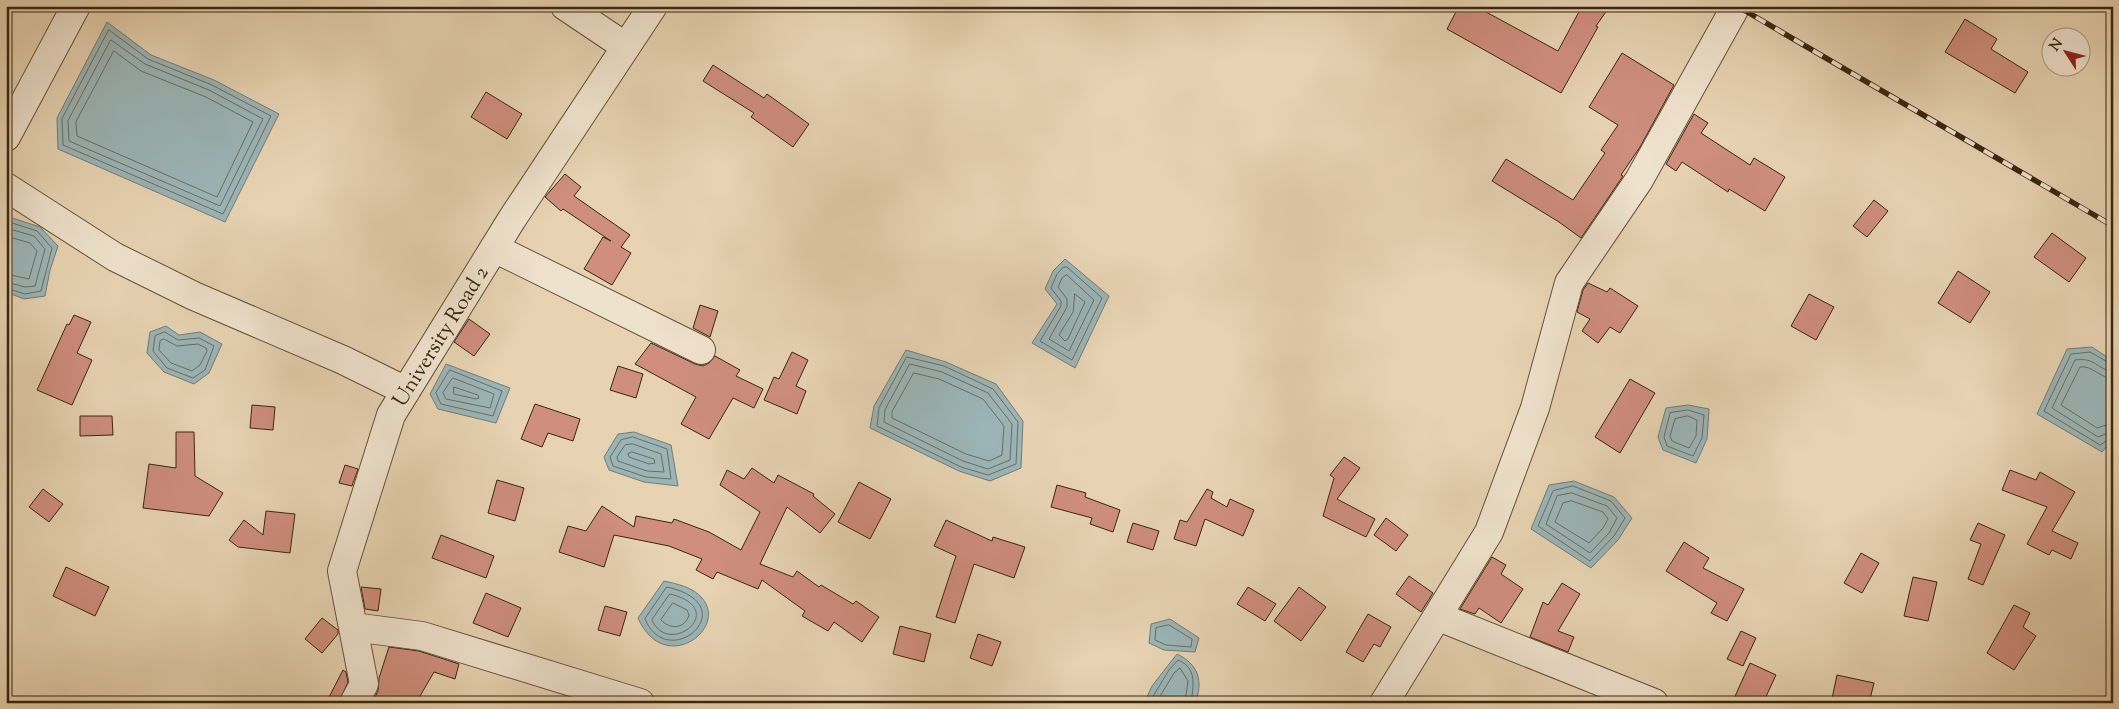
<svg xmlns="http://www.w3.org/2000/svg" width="2119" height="709" font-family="'Sorts Mill Goudy',serif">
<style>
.water{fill:#9bb5b7;stroke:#737c74}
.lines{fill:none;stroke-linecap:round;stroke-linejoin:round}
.shore{stroke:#6a6e63;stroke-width:1}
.building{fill:#cf8e7e;stroke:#38270f}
.minor-casing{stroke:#645238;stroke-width:30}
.minor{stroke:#efe2cd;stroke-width:28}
.rail-casing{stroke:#38270f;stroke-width:5.5}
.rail{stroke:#efe2cd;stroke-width:4;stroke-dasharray:11;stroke-linecap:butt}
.labels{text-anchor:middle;stroke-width:5;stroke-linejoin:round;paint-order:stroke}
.street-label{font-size:21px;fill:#38270f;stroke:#efe2cd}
</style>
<rect width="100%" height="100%" fill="#e7d3b2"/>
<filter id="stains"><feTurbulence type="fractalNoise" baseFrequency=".004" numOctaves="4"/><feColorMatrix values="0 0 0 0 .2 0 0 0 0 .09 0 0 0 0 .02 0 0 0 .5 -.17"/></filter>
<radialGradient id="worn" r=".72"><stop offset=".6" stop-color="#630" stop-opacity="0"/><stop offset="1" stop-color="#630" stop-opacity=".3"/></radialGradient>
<path class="water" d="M 107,22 L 151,55 L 214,80 L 279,114 L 225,222 L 58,149 L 57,118 Z
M 6,216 L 40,227 L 58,246 L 50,270 L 45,296 L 24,299 L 6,292 Z
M 1065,259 L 1109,296 L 1075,368 L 1032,343 L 1057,304 L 1045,289 L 1053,271 Z
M 166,326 L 179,335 L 200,332 L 222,344 L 209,373 L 194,384 L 164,372 L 147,353 L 150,332 Z
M 2092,347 L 2113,361 L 2113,440 L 2102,452 L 2037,414 L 2067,349 Z
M 906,350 L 946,362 L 996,384 L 1023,421 L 1021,468 L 990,481 L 959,471 L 870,428 L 874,406 Z
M 446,364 L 510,388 L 496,423 L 438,409 L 430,394 Z
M 1688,405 L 1709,409 L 1707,439 L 1696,463 L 1663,450 L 1658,437 L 1666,408 Z
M 634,432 L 671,445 L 678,486 L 644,482 L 609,470 L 604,457 L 618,434 Z
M 1574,481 L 1614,497 L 1632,518 L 1618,540 L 1591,568 L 1531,529 L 1549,485 Z
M 664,581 C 677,584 693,587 702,598 C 729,629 664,677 638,618 Z
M 1170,619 L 1199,638 L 1195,652 L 1164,650 L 1149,643 L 1151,624 Z
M 1177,654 C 1198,664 1204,681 1195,703 L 1144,703 L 1152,686 Z"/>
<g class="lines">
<path class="shore" d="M 109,30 L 148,59 L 212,85 L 271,116 L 223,214 L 63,145 L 62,119 Z
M 111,40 L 145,64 L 209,90 L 263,119 L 220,206 L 69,141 L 68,121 Z
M 114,51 L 141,71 L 206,97 L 253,122 L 217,197 L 77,136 L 76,122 Z
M 6,221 L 37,231 L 52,248 L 41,291 L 25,294 L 6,288
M 6,228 L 34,236 L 45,249 L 35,286 L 25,287 L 6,282
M 6,236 L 30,243 L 37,251 L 29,279 L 6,274
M 1064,267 L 1067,267 L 1102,298 L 1072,360 L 1040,341 L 1061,306 L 1061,301 L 1051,288 L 1057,274 Z
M 1067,275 L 1094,300 L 1069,351 L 1049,339 L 1067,307 L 1067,299 L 1058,287 L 1062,278 Z
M 1075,294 L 1085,302 L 1068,339 L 1065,341 L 1059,335 L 1073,312 Z
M 165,332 L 178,340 L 199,338 L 214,346 L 205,370 L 193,378 L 167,368 L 153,351 L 155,336 Z
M 164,339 L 177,346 L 198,344 L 206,348 L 207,351 L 200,365 L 192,371 L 171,363 L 159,350 L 160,341 Z
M 907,357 L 944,366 L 993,389 L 1018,422 L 1016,464 L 988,475 L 961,467 L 877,426 L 879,408 Z
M 910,364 L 942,372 L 988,393 L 1012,424 L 1010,460 L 988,469 L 963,461 L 884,422 L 885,410 Z
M 2113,365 L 2090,352 L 2071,354 L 2044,411 L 2100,445 L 2113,437
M 450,370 L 502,391 L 493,416 L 441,404 L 436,393 Z
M 2113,371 C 2096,370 2097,357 2075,360 L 2052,408 L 2098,437 L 2113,431
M 914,373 L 939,379 L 983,399 L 1004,426 L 1002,455 L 989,461 L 966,454 L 892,418 L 892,412 Z
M 453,378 L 494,394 L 490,408 L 446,399 L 443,393 Z
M 2113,379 C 2100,378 2092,365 2080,367 L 2061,405 L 2097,428 L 2113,423
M 454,387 L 478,395 L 479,398 L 476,399 L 454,394 Z
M 1688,410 L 1704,415 L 1702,438 L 1693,456 L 1667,446 L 1664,437 L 1670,413 Z
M 1688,416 L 1697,420 L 1696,436 L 1689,448 L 1672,441 L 1670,436 L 1675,419 Z
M 633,437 L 667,449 L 671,479 L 646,477 L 613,466 L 610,457 L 621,440 Z
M 633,444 L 661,454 L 664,472 L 647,471 L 618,461 L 617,457 L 625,445 Z
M 632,452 L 654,459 L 655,463 L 649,464 L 629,457 L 628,454 Z
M 1573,486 L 1611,501 L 1625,518 L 1614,536 L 1590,561 L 1538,526 L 1553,491 Z
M 1572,493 L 1607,506 L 1617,518 L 1609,533 L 1590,553 L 1546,524 L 1557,496 Z
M 1572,501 L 1603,512 L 1608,519 L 1603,528 L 1589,543 L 1555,522 L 1563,503 Z
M 667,587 C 748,605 668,675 645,619 Z
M 670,594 C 732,609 668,659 652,620 Z
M 673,603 L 687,610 L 689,615 C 685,629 670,630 661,620 Z
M 1169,625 L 1192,639 L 1191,647 L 1166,645 L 1155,640 L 1156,628 Z
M 1149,703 L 1169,670 L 1178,660 C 1198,668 1193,687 1191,703
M 1156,703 L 1174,673 L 1180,668 L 1188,681 L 1185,703"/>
</g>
<path class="building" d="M 1459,6 L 1475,6 L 1558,51 L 1582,6 L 1610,6 L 1596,26 L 1598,27 L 1561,93 L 1447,29 Z
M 1965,19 L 1997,39 L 1991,49 L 2028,72 L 2015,93 L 1945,52 Z
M 1622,53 L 1674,85 L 1640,147 L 1621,175 L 1623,176 L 1581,238 L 1559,222 L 1492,181 L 1506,159 L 1573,200 L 1605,153 L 1601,150 L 1618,125 L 1589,107 Z
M 713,65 L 764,98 L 767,94 L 809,124 L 793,147 L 751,117 L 754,113 L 703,81 Z
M 486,92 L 522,114 L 507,139 L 471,117 Z
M 1694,114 L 1708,123 L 1701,133 L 1750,165 L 1754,158 L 1785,177 L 1765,211 L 1729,189 L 1728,192 L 1682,162 L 1676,171 L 1666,164 Z
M 565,174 L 581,187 L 574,196 L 630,235 L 621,247 L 631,253 L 612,285 L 584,269 L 603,237 L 611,241 L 563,209 L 561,211 L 545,197 Z
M 1874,200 L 1888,211 L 1867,237 L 1853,226 Z
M 2052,233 L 2086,258 L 2069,282 L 2034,257 Z
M 1958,271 L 1990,292 L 1970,323 L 1938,303 Z
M 1588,283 L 1607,292 L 1610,288 L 1638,306 L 1620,333 L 1610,327 L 1598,343 L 1582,331 L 1590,319 L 1577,312 L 1583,290 Z
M 1809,294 L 1834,307 L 1816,340 L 1791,326 Z
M 700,305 L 718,311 L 710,337 L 693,328 Z
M 74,315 L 91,322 L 77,353 L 92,360 L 72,405 L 37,390 L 67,324 L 69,325 Z
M 469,319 L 490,334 L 474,356 L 454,342 Z
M 651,343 L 695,364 L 703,366 L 709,363 L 715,356 L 740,370 L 736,376 L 763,389 L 754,408 L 733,398 L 709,439 L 681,424 L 696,397 L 635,364 Z
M 792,352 L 808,360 L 796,386 L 806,391 L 797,414 L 764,400 L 774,377 L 779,379 Z
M 618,366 L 643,374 L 636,398 L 610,390 Z
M 1630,379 L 1655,393 L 1620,453 L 1595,437 Z
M 535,404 L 580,419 L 573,441 L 548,433 L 542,447 L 521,439 Z
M 252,405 L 275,407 L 273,430 L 250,428 Z
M 80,416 L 112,416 L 113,435 L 80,436 Z
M 176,432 L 194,432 L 195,476 L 223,493 L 209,516 L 143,508 L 149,464 L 176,468 Z
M 1344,457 L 1360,468 L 1337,499 L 1375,519 L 1366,537 L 1323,516 L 1334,478 L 1330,475 Z
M 345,465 L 358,469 L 352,486 L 339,483 Z
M 752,468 L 774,483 L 778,475 L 814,494 L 813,496 L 835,514 L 820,533 L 787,507 L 760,564 L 793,577 L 797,571 L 819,587 L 821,585 L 853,604 L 856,601 L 879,617 L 862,642 L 834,622 L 828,631 L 802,616 L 805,611 L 762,580 L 758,589 L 717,572 L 713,579 L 696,570 L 702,559 L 669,546 L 614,535 L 604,567 L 559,552 L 568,526 L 586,531 L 602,506 L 634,527 L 636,516 L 672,523 L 674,519 L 709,532 L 741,550 L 760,512 L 720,485 L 727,470 L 744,479 Z
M 2010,470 L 2036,480 L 2040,472 L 2075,492 L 2052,531 L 2078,543 L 2071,559 L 2052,550 L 2049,555 L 2027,544 L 2047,507 L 2002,490 Z
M 497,480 L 524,488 L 515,521 L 488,513 Z
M 859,482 L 891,499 L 870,539 L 838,522 Z
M 1057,485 L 1086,493 L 1085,497 L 1120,510 L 1113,532 L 1090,524 L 1092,518 L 1051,507 Z
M 43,489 L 63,504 L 49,522 L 29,507 Z
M 1207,489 L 1213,492 L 1211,498 L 1227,507 L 1230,499 L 1254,510 L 1243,536 L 1205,519 L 1196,546 L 1174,539 L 1180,520 L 1187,522 Z
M 266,511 L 295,514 L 290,553 L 238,547 L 229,540 L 244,520 L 263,535 Z
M 1386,518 L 1408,535 L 1396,551 L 1374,535 Z
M 946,520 L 992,541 L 993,537 L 1025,547 L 1014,578 L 974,564 L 955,623 L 936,617 L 956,556 L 934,546 Z
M 1133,523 L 1159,531 L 1153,550 L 1127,542 Z
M 1978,523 L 2005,535 L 1983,585 L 1968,579 L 1981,544 L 1970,540 Z
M 441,535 L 494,556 L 486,578 L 432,558 Z
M 1684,542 L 1709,558 L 1703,568 L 1744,589 L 1727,621 L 1711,613 L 1717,603 L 1666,571 Z
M 1861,553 L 1879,563 L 1862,593 L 1844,583 Z
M 1492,557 L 1506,565 L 1501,574 L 1523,589 L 1501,623 L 1479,608 L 1475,614 L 1460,609 Z
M 66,567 L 109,587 L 95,616 L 53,596 Z
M 1409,576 L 1433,593 L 1421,612 L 1396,594 Z
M 1913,577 L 1937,582 L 1928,621 L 1904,616 Z
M 1562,583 L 1580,594 L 1558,631 L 1574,637 L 1568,652 L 1530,637 L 1543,602 L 1548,605 Z
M 361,587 L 381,589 L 378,611 L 365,609 Z
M 1248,587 L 1276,604 L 1265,621 L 1237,604 Z
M 1299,587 L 1326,607 L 1301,641 L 1274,621 Z
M 486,593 L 521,608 L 508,637 L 473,623 Z
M 2014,605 L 2030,613 L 2023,627 L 2036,636 L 2014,670 L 1987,653 Z
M 605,606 L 627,612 L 620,636 L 598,630 Z
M 1368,614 L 1391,627 L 1380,647 L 1374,644 L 1363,662 L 1346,652 Z
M 322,618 L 338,630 L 338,634 L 322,653 L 305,639 Z
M 900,626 L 931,634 L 924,662 L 893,654 Z
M 1741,631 L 1756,638 L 1743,666 L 1727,659 Z
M 978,634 L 1001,642 L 992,666 L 970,658 Z
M 389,647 L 419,651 L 459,664 L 455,679 L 434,672 L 416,703 L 372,703 L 378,691 L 379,678 Z
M 1750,663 L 1776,675 L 1763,703 L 1732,703 Z
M 343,670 L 346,672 L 348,682 L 339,703 L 326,703 Z
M 1837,675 L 1874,683 L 1869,703 L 1831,703 Z"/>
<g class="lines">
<defs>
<path id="minor" d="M 565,6 L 626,47
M 6,137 L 76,6
M 6,187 L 115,257 L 194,296 L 343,360 L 406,391
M 494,248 L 701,350
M 1439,617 L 1654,703
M 353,627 L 422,636 L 640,703
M 354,703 L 364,684 L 342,571 L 391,415 L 512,219 L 653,6
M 1384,703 L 1489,532 L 1535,408 L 1569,283 L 1639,180 L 1736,6"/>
</defs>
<use href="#minor" class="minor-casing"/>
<use href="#minor" class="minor"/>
<defs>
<path id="rail" d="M 1737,6 L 2113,226"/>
</defs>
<use href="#rail" class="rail-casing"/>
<use href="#rail" class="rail"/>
</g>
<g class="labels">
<g class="street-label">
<text transform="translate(440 336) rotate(-58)" y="7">University Road 2</text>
</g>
</g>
<rect width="2119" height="709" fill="none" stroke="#e7d3b2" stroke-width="25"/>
<rect x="8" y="8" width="2104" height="694" fill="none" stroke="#38270f" stroke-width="2.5"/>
<rect x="12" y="12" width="2094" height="684" fill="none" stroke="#38270f"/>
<g transform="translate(2066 52) rotate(306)"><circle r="24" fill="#efe2cd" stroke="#a69781"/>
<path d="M0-4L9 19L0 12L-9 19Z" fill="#8f2418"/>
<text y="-8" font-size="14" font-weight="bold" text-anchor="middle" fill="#38270f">N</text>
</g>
<rect width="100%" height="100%" filter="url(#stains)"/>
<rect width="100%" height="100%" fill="url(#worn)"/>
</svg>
